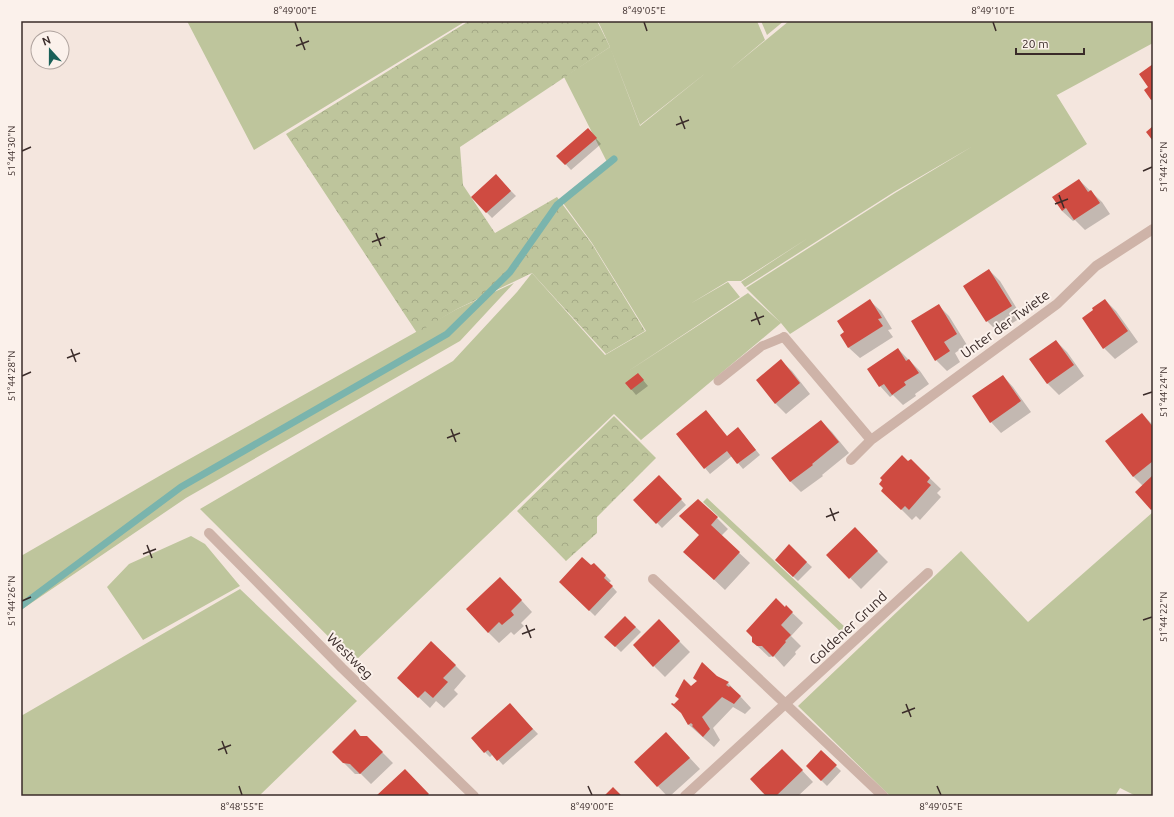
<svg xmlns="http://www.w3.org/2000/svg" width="1174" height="817" font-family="Ubuntu,sans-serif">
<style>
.green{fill:#bec59c}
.forest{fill:url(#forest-crowns)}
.shadow{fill:#0003}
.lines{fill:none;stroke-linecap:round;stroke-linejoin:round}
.stream{stroke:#7ab4ad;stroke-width:7}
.building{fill:#cf4b41}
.service{stroke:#ceb3a8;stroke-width:9}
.minor{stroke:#ceb3a8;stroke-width:10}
.ticks{fill:none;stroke:#3a2b29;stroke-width:1.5}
.labels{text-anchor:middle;stroke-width:4;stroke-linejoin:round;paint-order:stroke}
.street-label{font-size:14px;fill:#3a2b29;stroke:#fbf1eb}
.neatline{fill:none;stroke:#3a2b29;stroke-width:1.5}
.ticks-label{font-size:10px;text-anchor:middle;fill:#3a2b29}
</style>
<defs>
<pattern id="forest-crowns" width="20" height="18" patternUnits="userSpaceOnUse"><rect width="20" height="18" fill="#bec59c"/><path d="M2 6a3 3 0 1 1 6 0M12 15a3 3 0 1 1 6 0" fill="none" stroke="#a4a986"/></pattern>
</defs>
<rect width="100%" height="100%" fill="#f4e6de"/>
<path class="green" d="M 187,21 L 466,21 L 254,150 Z
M 598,21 L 757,21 L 765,40 L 728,71 L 789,21 L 1151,21 L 1153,24 L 1153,43 L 1057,95 L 1056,94 L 1087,144 L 790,334 L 781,323 L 746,288 L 895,193 L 973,146 L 894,192 L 745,287 L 741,282 L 808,238 L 741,281 L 728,281 L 690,304 L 728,282 L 740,297 L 627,372 L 748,293 L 781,323 L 641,440 L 614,414 L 354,662 L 200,509 L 453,361 L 517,292 L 532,273 L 605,355 L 646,331 L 592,243 L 563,203 L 609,166 L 564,77 L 610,47 L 640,126 L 707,72 L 700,57 L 707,72 L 640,125 L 610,47 Z
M 761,21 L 784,21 L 767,35 Z
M 514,283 L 460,341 L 186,498 L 21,610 L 21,556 L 168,471 L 457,309 Z
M 707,498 L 846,628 L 842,633 L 703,502 Z
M 1153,512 L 1153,796 L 1136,796 L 1120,788 L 1115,796 L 890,796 L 798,706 L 961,551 L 1028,622 Z
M 191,536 L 205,544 L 240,586 L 143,640 L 107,587 L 129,564 Z
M 240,589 L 357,701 L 259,796 L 21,796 L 21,716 Z"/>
<path class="forest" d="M 469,21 L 597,21 L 610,47 L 460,147 L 463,185 L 495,233 L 557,197 L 592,244 L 645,331 L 606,354 L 532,273 L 457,309 L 417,333 L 286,134 Z
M 614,416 L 656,458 L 597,517 L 597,533 L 566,561 L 517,511 Z"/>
<path class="shadow" d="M 593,135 L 601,144 L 571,170 L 558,156 Z
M 1079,180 L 1102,202 L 1110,214 L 1085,230 L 1075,220 L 1073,221 L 1062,211 Z
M 501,181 L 516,196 L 492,218 L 472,197 Z
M 989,270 L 1000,281 L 1022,317 L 998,332 L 987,321 Z
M 1105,300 L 1116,311 L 1138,342 L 1115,359 L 1104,348 Z
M 870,301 L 881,311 L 892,329 L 888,330 L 893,337 L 860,358 L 849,348 L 841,335 L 845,332 Z
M 938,305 L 949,316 L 967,345 L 955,353 L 960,362 L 947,371 L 936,360 Z
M 1056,341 L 1067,352 L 1084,376 L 1059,395 L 1048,384 L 1030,359 Z
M 898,349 L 920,371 L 929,384 L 915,394 L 916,396 L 903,405 L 893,395 L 890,397 L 880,386 Z
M 781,361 L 792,371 L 810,394 L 786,414 L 775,403 Z
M 1003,376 L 1013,387 L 1031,412 L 1001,433 L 991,422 Z
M 643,380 L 648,386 L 636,395 L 626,383 Z
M 1142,414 L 1153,425 L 1153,511 L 1136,492 L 1143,486 L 1133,476 Z
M 821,421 L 832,432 L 849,453 L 822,475 L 823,476 L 801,492 L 790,481 Z
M 677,434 L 727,437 L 743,434 L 760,455 L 743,469 L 732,456 L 710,474 Z
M 911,460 L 941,489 L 937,493 L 941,497 L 920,520 L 916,516 L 912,520 L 893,501 L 884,488 L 884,480 Z
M 664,481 L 686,505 L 662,528 L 635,500 Z
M 717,518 L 728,529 L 721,536 L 750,563 L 725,590 L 685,552 Z
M 855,529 L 888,562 L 861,589 L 828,555 Z
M 789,546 L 812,567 L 798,581 L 776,560 Z
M 594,564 L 611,581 L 609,583 L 617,592 L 595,616 L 560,582 L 591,567 Z
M 511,589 L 532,612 L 521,623 L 524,626 L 514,635 L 511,632 L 499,643 L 488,632 Z
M 786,607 L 803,623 L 791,636 L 801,646 L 795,652 L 796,654 L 784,667 L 774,656 L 769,657 L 753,642 Z
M 625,617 L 641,632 L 621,652 L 606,637 Z
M 670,632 L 690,652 L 665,677 L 654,666 Z
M 455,665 L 466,676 L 454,690 L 458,694 L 444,708 L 436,701 L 430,708 L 409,688 Z
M 716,676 L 728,683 L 751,708 L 745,714 L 733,707 L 713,728 L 720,740 L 714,747 L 689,725 L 683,714 L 691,688 Z
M 515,710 L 538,734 L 503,765 L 493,754 L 490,757 L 485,752 Z
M 355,731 L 362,737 L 378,748 L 393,763 L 371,784 L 361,774 L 355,774 L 333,752 Z
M 677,744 L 700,769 L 670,796 L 667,796 L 635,762 Z
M 821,752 L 841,771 L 827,786 L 807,766 Z
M 793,761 L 813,782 L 798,796 L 767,796 Z"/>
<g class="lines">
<path class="stream" d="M 21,606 L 181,487 L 447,334 L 510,272 L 557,205 L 614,159"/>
</g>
<path class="building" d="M 1153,64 L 1153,99 L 1151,100 L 1144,90 L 1148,87 L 1139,74 Z
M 1153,126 L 1153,141 L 1146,132 Z
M 588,128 L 597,138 L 565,165 L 556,156 Z
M 496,174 L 511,191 L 486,213 L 471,197 Z
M 1079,179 L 1088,192 L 1091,190 L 1100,203 L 1074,220 L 1066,208 L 1062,211 L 1052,197 Z
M 989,269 L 1012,306 L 986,322 L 963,286 Z
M 870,299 L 882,318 L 878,319 L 883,326 L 848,348 L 840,335 L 844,332 L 837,321 Z
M 1105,299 L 1128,331 L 1103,349 L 1082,318 L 1093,310 L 1092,308 Z
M 939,304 L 957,334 L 944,342 L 950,351 L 935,361 L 911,321 Z
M 1056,340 L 1074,365 L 1047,384 L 1029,359 Z
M 898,348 L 906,361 L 909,359 L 919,373 L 904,382 L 906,385 L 892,395 L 884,384 L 879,387 L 867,369 Z
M 781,359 L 800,383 L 775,404 L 756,380 Z
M 638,373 L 644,380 L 631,390 L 625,383 Z
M 1003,375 L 1021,401 L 990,423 L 972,396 Z
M 706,410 L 727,436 L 738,427 L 756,450 L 737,464 L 727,451 L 704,469 L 676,434 Z
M 1142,413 L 1153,427 L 1153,461 L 1133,477 L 1105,441 Z
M 821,420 L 839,442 L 812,464 L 813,465 L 790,482 L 771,458 Z
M 902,455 L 908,461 L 911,459 L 930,478 L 927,482 L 931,485 L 909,510 L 905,506 L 901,510 L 881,491 L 883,488 L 879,484 L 882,480 L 880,478 Z
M 659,475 L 682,499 L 656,524 L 633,500 Z
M 1153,475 L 1153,508 L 1151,510 L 1135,492 Z
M 698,499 L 718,517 L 711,525 L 740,552 L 714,580 L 683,552 L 699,535 L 679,516 Z
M 855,527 L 878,551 L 849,579 L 826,555 Z
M 789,544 L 807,562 L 793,577 L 775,560 Z
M 582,557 L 591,565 L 594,563 L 606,575 L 604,578 L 613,586 L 589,611 L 559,582 Z
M 500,577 L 522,600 L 511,611 L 514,615 L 502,625 L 499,622 L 488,633 L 466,609 Z
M 776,598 L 785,607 L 786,605 L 793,612 L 781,625 L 791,635 L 785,641 L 786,642 L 773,657 L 762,646 L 757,646 L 752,642 L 752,637 L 746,631 Z
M 625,616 L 636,627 L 615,647 L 604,637 Z
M 659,619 L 680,641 L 653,667 L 633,645 Z
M 431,641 L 456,665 L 443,678 L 448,682 L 433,698 L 425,691 L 418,698 L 397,678 Z
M 702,662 L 717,676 L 729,682 L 726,685 L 729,687 L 730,686 L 741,696 L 734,704 L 722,697 L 702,717 L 710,729 L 703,737 L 692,726 L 693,725 L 691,723 L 688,725 L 681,713 L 671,704 L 672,703 L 674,704 L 679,699 L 675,696 L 684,679 L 691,686 L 697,681 L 693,678 Z
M 510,703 L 533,729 L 497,761 L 488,750 L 484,753 L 471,738 Z
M 355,729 L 360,736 L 367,736 L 383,752 L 360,774 L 350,764 L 343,763 L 332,752 Z
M 666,732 L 690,758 L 657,787 L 634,762 Z
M 782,749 L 803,770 L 776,796 L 766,796 L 750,779 Z
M 821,750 L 837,765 L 821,781 L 806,766 Z
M 405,769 L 429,794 L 427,796 L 376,796 Z
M 613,787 L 622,796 L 604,796 Z"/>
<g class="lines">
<path class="service" d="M 718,381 L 762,346 L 784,337"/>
<path class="minor" d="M 784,337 L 871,440
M 851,460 L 871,440 L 1057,304 L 1096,266 L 1153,229
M 209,533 L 342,668 L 474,796
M 653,579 L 883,796
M 685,796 L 928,573"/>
</g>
<path class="ticks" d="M 295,22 L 298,31M 644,22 L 647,31M 993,22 L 996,31M 300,37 L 305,50M 296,46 L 309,41M 680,116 L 685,129M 676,125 L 689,120M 22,151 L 31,147M 1143,171 L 1152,167M 1059,195 L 1064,208M 1055,204 L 1068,199M 376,233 L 381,246M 372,242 L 385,237M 755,312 L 760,325M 751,321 L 764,316M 71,349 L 76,362M 67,358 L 80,353M 22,376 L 31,372M 1143,395 L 1152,392M 451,429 L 456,442M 447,438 L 460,433M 830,508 L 835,521M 826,517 L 839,512M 147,545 L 152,558M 143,554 L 156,549M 22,601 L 31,597M 1143,620 L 1152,617M 526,625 L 531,638M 522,634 L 535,629M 906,704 L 911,717M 902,713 L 915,708M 222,741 L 227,754M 218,750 L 231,745M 239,786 L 242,795M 588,786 L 592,795M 937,786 L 941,795"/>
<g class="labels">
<g class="street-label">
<text transform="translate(1005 324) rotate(-36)" y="5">Unter der Twiete</text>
<text transform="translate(848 628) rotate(-43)" y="5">Goldener Grund</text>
<text transform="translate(350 656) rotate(45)" y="5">Westweg</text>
</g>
</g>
<rect width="1174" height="817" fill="none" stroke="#fbf1eb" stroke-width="44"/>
<g transform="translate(50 50) rotate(339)"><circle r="19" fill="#fbf1eb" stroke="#aea29d"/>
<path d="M0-3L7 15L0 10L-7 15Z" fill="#1a6058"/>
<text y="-6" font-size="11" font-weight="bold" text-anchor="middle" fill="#3a2b29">N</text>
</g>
<path d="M1016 48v6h68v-6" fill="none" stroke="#3a2b29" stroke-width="2"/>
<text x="1022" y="48" font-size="12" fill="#3a2b29" stroke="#fbf1eb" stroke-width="3" paint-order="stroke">20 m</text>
<rect x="22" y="22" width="1130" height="773" class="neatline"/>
<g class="ticks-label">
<text x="295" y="14">8°49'00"E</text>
<text x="644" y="14">8°49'05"E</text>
<text x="993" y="14">8°49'10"E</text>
<text transform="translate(11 151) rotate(-90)" y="4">51°44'30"N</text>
<text transform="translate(1163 167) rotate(-90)" y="4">51°44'26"N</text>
<text transform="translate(11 376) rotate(-90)" y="4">51°44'28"N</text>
<text transform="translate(1163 392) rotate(-90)" y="4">51°44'24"N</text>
<text transform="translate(11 601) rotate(-90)" y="4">51°44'26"N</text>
<text transform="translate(1163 617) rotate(-90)" y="4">51°44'22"N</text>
<text x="242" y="810">8°48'55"E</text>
<text x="592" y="810">8°49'00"E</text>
<text x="941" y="810">8°49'05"E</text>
</g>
</svg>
